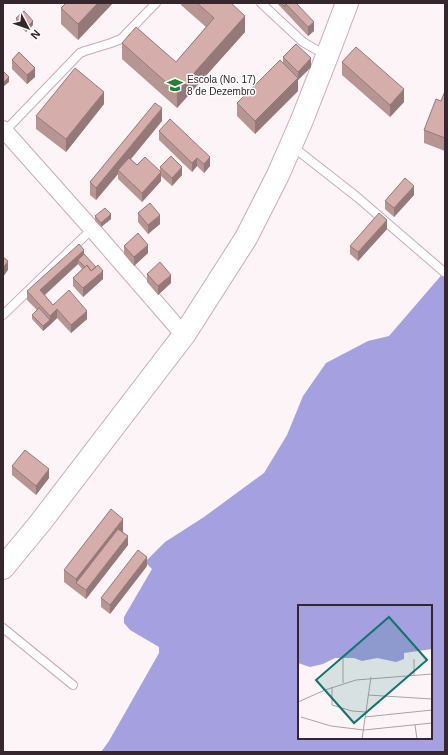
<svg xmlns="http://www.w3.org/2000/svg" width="448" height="755" font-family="Helvetica,sans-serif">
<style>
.water{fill:#a5a0e0;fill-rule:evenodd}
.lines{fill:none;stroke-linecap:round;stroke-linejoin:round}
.lane-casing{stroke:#cda9b9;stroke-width:10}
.street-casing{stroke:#cda9b9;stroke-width:18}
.secondary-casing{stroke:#cda9b9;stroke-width:24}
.lane{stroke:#fff;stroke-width:8}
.street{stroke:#fff;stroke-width:16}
.secondary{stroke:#fff;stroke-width:22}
.wall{fill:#b79593}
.shaded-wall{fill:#957978}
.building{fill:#d5adab;stroke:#957978}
.labels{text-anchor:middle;stroke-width:3;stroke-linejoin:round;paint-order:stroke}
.poi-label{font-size:10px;fill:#35272d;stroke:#fff;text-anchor:start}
.inset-road{fill:none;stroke:#aca2a6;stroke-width:1}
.view{fill:#0f766e;fill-opacity:0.15;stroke:#0f766e;stroke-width:2}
.inset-edge{fill:none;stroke:#35272d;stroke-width:2}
</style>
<rect width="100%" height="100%" fill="#fcf4f7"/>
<path class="water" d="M 445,271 L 445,752 L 101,752 L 109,741 L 159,653 L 159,647 L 130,630 L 124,623 L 124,617 L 152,569 L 145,562 L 165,542 L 204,517 L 264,473 L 287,435 L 303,396 L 326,363 L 368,341 L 389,336 ZM 299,606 L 431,606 L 431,738 L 299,738 Z"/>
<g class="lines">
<defs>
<path id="lane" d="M 261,3 L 303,42 L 327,56
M 5,131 L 80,53 L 85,51 L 111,43 L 121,39 L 156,3
M 292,146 L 357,197 L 444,272
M 3,315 L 92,229
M 3,628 L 73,685"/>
<path id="street" d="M 3,129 L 92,229 L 184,335"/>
<path id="secondary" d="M 3,568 L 40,523 L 184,335 L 246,238 L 278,175 L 302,120 L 327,56 L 347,3"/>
</defs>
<use href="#lane" class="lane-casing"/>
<use href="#street" class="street-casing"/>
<use href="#secondary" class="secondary-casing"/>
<use href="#lane" class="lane"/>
<use href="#street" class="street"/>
<use href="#secondary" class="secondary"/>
</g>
<path class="wall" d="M 66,3 L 113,3 L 78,40 L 61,24 L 61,8 Z
M 181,3 L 231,3 L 245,32 L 177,108 L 122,59 L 122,43 L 176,62 L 206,27 L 181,5 Z
M 277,3 L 296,3 L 314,31 L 308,36 Z
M 16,18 L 33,25 L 26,32 L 16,23 Z
M 283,57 L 311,67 L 298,80 L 298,91 L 255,134 L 237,116 L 237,103 L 283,63 Z
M 12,60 L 35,77 L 27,84 L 12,69 Z
M 342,62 L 404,102 L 390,117 L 342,75 Z
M 445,91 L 445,151 L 424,143 L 424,130 L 441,101 Z
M 104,104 L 66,152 L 36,129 L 36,116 Z
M 162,121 L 131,159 L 137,165 L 160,172 L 160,167 L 182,175 L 172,186 L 161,176 L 161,181 L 142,202 L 118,179 L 118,174 L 96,200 L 90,195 L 90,182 Z
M 159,131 L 210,166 L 204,173 L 197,166 L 192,172 L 159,140 Z
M 414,195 L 394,217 L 385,209 L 385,201 Z
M 138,213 L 160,224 L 148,234 L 138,222 Z
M 95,216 L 111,219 L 101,227 L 95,221 Z
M 387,229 L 358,261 L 350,254 L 350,246 Z
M 124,246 L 148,253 L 134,266 L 124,254 Z
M 84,254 L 103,279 L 83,297 L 73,286 L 73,278 L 82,269 L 78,264 L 45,295 L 53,305 L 87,319 L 71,333 L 57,318 L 43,331 L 32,319 L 32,315 L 37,310 L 27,300 L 27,291 Z
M 147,274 L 171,283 L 158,295 L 147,282 Z
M 12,466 L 49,478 L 36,495 L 12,475 Z
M 123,531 L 128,545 L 86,599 L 64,582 L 64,570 Z
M 147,566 L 110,614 L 101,607 L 101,598 Z"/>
<path class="shaded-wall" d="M 98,3 L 113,3 L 78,40 L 78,24 Z
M 245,16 L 245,32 L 177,108 L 177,92 Z
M 33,21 L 33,25 L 26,32 L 26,28 Z
M 314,22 L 314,31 L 308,36 L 308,27 Z
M 311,58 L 311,67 L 298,80 L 298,72 Z
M 35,68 L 35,77 L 27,84 L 27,75 Z
M 9,77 L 9,82 L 3,87 L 3,83 Z
M 298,78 L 298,91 L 255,134 L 255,121 Z
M 404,89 L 404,102 L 390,117 L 390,105 Z
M 104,92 L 104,104 L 66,152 L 66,139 Z
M 162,108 L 162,121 L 120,172 L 118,170 L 118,174 L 96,200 L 96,188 Z
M 210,157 L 210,166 L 204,173 L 204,164 Z
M 197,158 L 197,166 L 192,172 L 192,163 Z
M 182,167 L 182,175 L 172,186 L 172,178 Z
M 161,172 L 161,181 L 142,202 L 142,193 Z
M 414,186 L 414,195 L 394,217 L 394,208 Z
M 111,214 L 111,219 L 101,227 L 101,223 Z
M 160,215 L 160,224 L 148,234 L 148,225 Z
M 387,220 L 387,229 L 358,261 L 358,252 Z
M 148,245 L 148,253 L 134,266 L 134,257 Z
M 84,250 L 84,259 L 78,260 L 78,264 L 40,299 L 40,290 Z
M 8,261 L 8,270 L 3,277 L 3,268 Z
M 103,271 L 103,279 L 83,297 L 83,288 Z
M 171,275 L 171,283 L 158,295 L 158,286 Z
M 57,309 L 57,318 L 50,325 L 50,316 Z
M 87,311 L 87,319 L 71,333 L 71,325 Z
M 50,320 L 50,325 L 43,331 L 43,326 Z
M 49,469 L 49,478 L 36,495 L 36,486 Z
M 123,519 L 123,531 L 80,586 L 76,583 L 76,579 Z
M 128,536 L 128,545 L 86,599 L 86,590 Z
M 147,557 L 147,566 L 110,614 L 110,605 Z"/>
<path class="building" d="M 66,3 L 98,3 L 78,24 L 61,8 Z
M 197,3 L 231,3 L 245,16 L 177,92 L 122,43 L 136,27 L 176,62 L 214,18 Z
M 281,3 L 285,3 L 285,7 Z
M 285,3 L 296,3 L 314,22 L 308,27 Z
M 24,11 L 33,21 L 26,28 L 16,18 Z
M 296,44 L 311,58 L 298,72 L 283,57 Z
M 356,47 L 404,89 L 390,105 L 342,62 Z
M 19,52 L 35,68 L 27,75 L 12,60 Z
M 280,60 L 298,78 L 255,121 L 237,103 Z
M 75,68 L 104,92 L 66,139 L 36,116 Z
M 3,71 L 9,77 L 3,83 Z
M 445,91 L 445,138 L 424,130 L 436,99 L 441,101 Z
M 155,103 L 162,108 L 96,188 L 90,182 Z
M 170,119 L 210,157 L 204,164 L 197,158 L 192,163 L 159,131 Z
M 171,156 L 182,167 L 172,178 L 160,167 Z
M 145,157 L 161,172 L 142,193 L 118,170 L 129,158 L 137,165 Z
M 405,178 L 414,186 L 394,208 L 385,201 Z
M 150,203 L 160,215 L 148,225 L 138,213 Z
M 105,208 L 111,214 L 101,223 L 95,216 Z
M 379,213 L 387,220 L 358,252 L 350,246 Z
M 138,233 L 148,245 L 134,257 L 124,246 Z
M 79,244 L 84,250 L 40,290 L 53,305 L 69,290 L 87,311 L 71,325 L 57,309 L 50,316 L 27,291 Z
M 84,254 L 96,267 L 91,271 L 87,265 L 85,267 L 78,260 Z
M 3,257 L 8,261 L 3,268 Z
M 160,262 L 171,275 L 158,286 L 147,274 Z
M 87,265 L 91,271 L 98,265 L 103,271 L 83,288 L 73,278 Z
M 39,308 L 50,320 L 43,326 L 32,315 Z
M 25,450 L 49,469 L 36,486 L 12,466 Z
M 111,509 L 123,519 L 76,579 L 64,570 Z
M 118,529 L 128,536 L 86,590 L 76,583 Z
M 138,550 L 147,557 L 110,605 L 101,598 Z"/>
<defs>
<symbol id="school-bare" viewBox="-9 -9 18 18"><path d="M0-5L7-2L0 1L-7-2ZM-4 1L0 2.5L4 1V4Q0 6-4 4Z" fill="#228132" stroke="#fff" stroke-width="2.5" paint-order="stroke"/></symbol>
</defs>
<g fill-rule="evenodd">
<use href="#school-bare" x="164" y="74" width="22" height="22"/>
</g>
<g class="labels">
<g class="poi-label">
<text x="187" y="83">Escola (No. 17)<tspan x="187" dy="12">8 de Dezembro</tspan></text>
</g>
</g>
<g transform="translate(298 605)">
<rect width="134" height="134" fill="#fcf4f7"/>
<path d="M 0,0 L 134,0 L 134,44 L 106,48 L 106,54 L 98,57 L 79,53 L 64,56 L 56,53 L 37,53 L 25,59 L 12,62 L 0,58 Z" fill="#a5a0e0"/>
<path class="inset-road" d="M 45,53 L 45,78M 116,54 L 116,70M 34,82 L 34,100 L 54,106 L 68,107M 70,90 L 134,94M 0,97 L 27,85 L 58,75 L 134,69M 3,112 L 33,121 L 66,125 L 134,118M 67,112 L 134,105M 117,120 L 119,134M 64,134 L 73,72"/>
<path class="view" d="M 91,12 L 129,55 L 56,118 L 18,75 Z"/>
<rect width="134" height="134" class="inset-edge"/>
</g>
<rect width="448" height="755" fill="none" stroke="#35272d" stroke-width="8"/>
<g transform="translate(28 28) rotate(131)" stroke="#ffffff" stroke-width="3" paint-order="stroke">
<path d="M0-3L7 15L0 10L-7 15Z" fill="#35272d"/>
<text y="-6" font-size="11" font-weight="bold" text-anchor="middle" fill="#35272d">N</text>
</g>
</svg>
